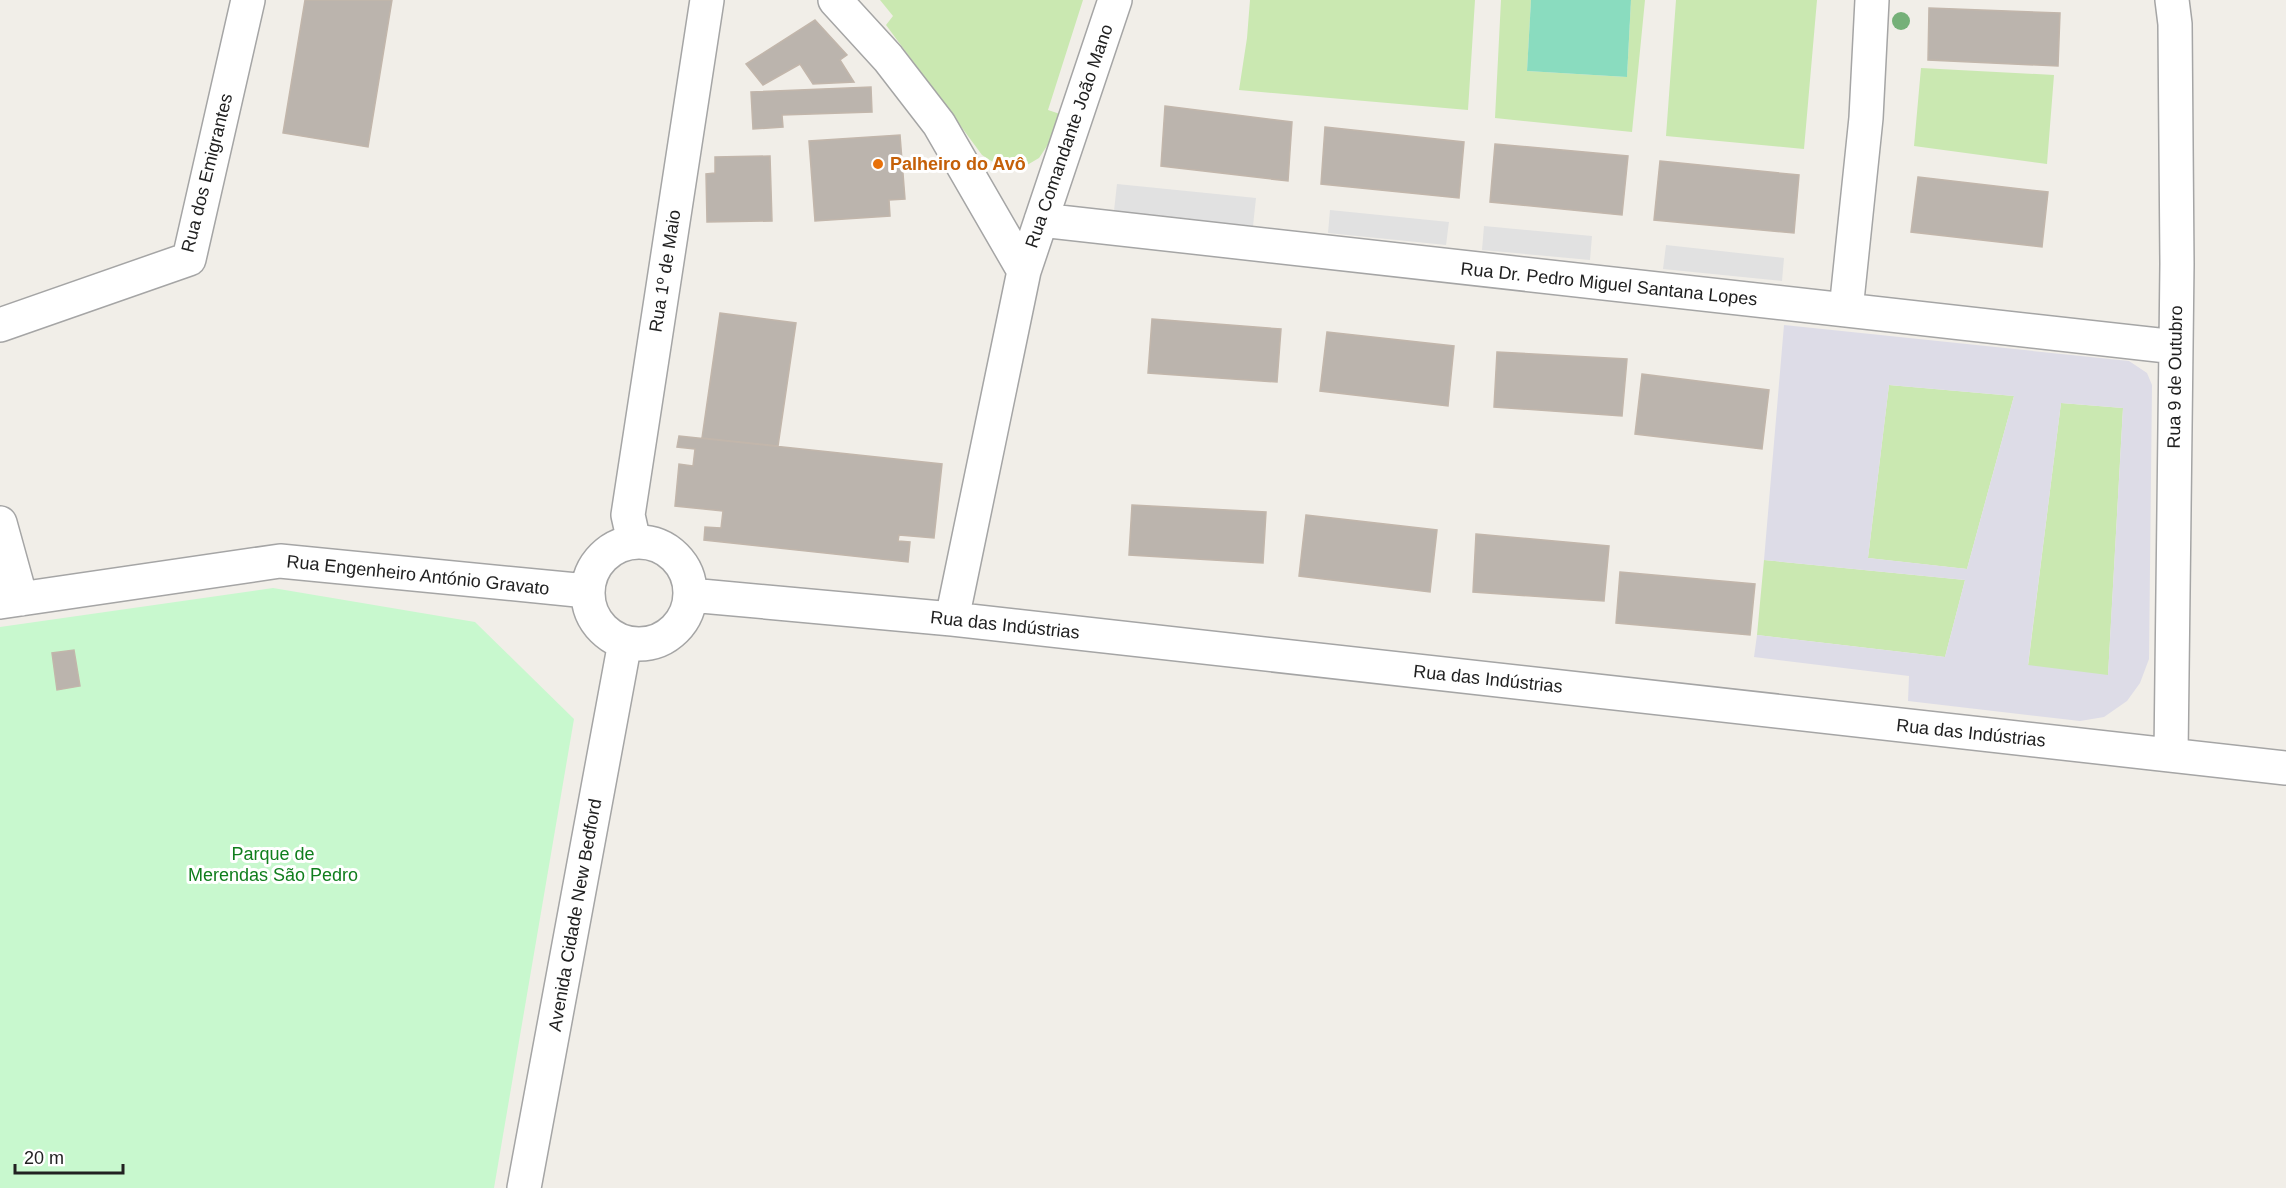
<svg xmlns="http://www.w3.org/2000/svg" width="2286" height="1188" font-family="Arial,sans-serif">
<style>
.grass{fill:#cae8b1}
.park{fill:#c8f8ce}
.pitch{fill:#8adcbf}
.parking{fill:#e1e1e1}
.plaza{fill:#dddce7;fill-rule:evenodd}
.building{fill:#bbb4ad;stroke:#c2b6ab;stroke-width:1.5}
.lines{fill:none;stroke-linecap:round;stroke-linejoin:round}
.minor-casing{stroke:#a5a5a5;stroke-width:36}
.minor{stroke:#fff;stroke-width:33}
.tree{fill:#75b078}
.food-dot{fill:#e8710a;stroke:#fff;stroke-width:2}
.labels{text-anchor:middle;stroke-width:6;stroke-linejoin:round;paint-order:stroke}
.street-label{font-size:18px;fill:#212121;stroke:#fff}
.food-label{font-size:18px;font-weight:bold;fill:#c56008;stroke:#fff;text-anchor:start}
.park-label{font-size:18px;fill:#107e1d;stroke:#fff}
</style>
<rect width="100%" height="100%" fill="#f1eee8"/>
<path class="grass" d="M 880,0 L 1083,0 L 1048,110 L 1060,114 L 1053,137 L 1039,158 L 1022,168 L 1002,168 L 982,155 L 886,25 L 893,16 Z
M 1250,0 L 1475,0 L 1468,110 L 1239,90 L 1247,38 Z
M 1501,0 L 1531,0 L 1527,71 L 1627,77 L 1631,0 L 1645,0 L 1632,132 L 1495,118 Z
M 1676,0 L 1817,0 L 1804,149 L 1666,136 Z
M 1921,68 L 2054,75 L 2047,164 L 1914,146 Z
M 1889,385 L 2014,396 L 1967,569 L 1868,558 Z
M 2061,403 L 2123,408 L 2108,676 L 2028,666 Z
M 1764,560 L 1965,580 L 1945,657 L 1757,635 Z"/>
<path class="park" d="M 273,588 L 475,622 L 574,719 L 494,1188 L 0,1188 L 0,627 Z"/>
<path class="pitch" d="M 1531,0 L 1631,0 L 1627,77 L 1527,71 Z"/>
<path class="parking" d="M 1117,184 L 1256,198 L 1253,226 L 1114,211 Z
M 1330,210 L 1449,222 L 1446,245 L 1328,233 Z
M 1484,226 L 1592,236 L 1590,260 L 1482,250 Z
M 1666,245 L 1784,258 L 1782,281 L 1663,269 Z"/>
<path class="plaza" d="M 1784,325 L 2129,361 L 2147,373 L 2152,385 L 2149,659 L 2140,683 L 2127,701 L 2104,717 L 2080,721 L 1908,701 L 1909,676 L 1754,657 L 1757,635 L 1945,657 L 1965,580 L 1764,560 ZM 1889,385 L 2014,396 L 1967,569 L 1868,558 ZM 2061,403 L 2123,408 L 2108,675 L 2028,665 Z"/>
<path class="building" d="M 305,0 L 392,0 L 368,147 L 283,133 Z
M 1929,8 L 2060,13 L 2058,66 L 1928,60 Z
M 815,20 L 847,55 L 840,60 L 854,82 L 813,84 L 800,64 L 763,85 L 746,64 Z
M 871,87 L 872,112 L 782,115 L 783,127 L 753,129 L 751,92 Z
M 1165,106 L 1292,122 L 1288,181 L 1161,166 Z
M 1325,127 L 1464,142 L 1459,198 L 1321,184 Z
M 900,135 L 905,199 L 889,200 L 890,216 L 815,221 L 809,141 Z
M 1495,144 L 1628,156 L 1622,215 L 1490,202 Z
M 770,156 L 772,221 L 707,222 L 706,174 L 715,173 L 715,157 Z
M 1660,161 L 1799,175 L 1794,233 L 1654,220 Z
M 1918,177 L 2048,192 L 2042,247 L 1911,232 Z
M 720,313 L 796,323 L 778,446 L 702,438 Z
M 1152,319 L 1281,329 L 1277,382 L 1148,373 Z
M 1327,332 L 1454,346 L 1448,406 L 1320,391 Z
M 1497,352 L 1627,359 L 1622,416 L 1494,407 Z
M 1642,374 L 1769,390 L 1762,449 L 1635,434 Z
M 679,436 L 942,464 L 934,538 L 899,535 L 898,541 L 910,542 L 908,562 L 704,540 L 705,527 L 721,528 L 723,511 L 675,506 L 679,464 L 693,466 L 695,449 L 677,447 Z
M 1132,505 L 1266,512 L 1263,563 L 1129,555 Z
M 1306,515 L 1437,530 L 1430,592 L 1299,576 Z
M 1476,534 L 1609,546 L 1604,601 L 1473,592 Z
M 1620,572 L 1755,584 L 1750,635 L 1616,623 Z
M 74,650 L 80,686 L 57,690 L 52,653 Z"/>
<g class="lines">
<defs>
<path id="minor" d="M 835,0 L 888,58 L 939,124 L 1024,271
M 1041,220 L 2176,347
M 1846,310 L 1866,118 L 1872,0
M 0,325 L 189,259 L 248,0
M 0,523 L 21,599
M 634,542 L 628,515 L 707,0
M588 593a51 51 0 1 1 102 0a51 51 0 1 1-102 0Z
M 690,595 L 952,619 L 2286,768
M 0,602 L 280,561 L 587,591
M 952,619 L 1024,271 L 1115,0
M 2171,755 L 2177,264 L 2175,24 L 2172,0
M 524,1188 L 625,642"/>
</defs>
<use href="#minor" class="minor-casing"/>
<use href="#minor" class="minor"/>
</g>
<circle class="tree" cx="1901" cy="21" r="9"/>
<circle class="food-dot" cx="878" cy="164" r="6"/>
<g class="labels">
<g class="street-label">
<text transform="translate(1069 136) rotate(-71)" y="6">Rua Comandante João Mano</text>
<text transform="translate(207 173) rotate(-76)" y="6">Rua dos Emigrantes</text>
<text transform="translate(665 271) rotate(-81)" y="6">Rua 1º de Maio</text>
<text transform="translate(1609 284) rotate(6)" y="6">Rua Dr. Pedro Miguel Santana Lopes</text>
<text transform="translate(2175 377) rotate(-89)" y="6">Rua 9 de Outubro</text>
<text transform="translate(418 575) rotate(6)" y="6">Rua Engenheiro António Gravato</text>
<text transform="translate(1005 625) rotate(6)" y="6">Rua das Indústrias</text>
<text transform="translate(1488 679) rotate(6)" y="6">Rua das Indústrias</text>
<text transform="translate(1971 733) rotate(6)" y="6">Rua das Indústrias</text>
<text transform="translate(575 915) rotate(-80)" y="6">Avenida Cidade New Bedford</text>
</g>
<g class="food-label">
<text x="890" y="170">Palheiro do Avô</text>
</g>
<g class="park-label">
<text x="273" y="860">Parque de<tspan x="273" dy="21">Merendas São Pedro</tspan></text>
</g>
</g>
<path d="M15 1164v9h108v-9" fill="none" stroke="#212121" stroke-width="3"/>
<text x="24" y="1164" font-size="18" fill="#212121" stroke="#ffffff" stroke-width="4.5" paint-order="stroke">20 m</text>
</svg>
